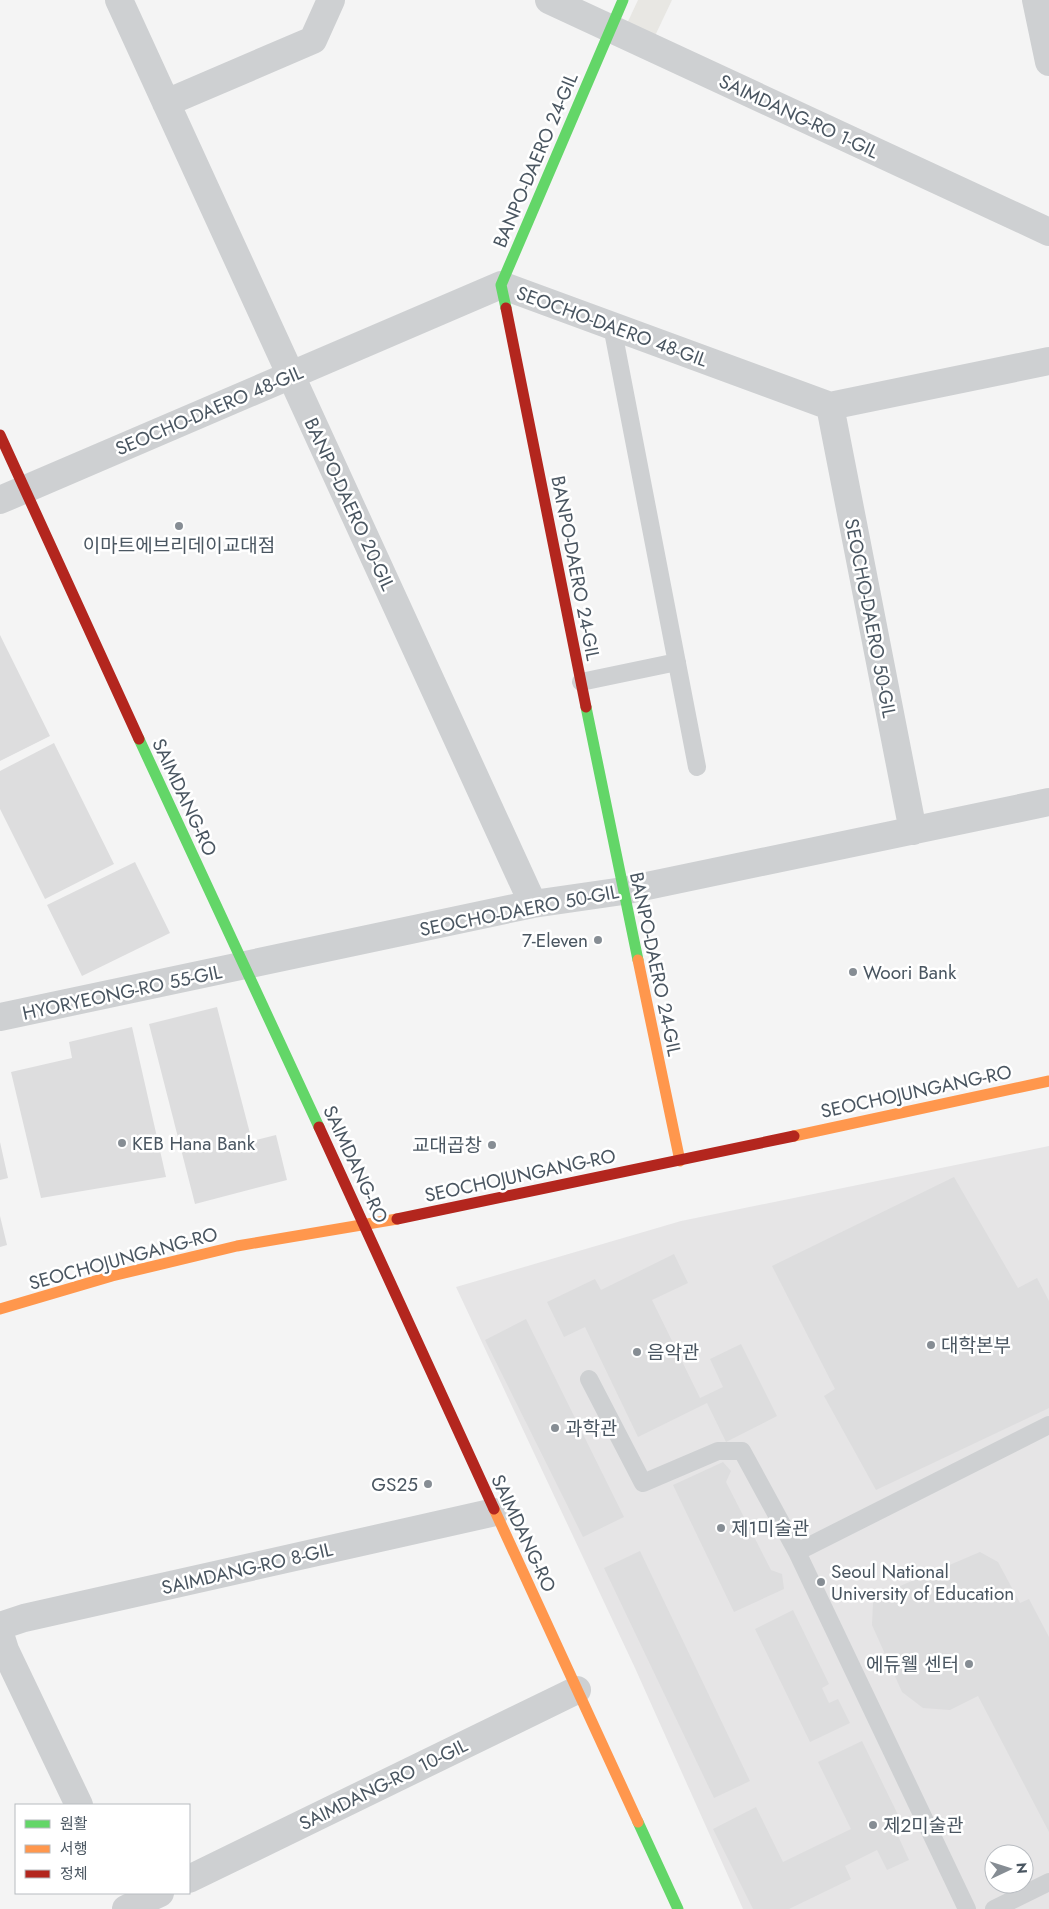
<svg xmlns="http://www.w3.org/2000/svg" width="1049" height="1909" font-family="Jost,'Noto Sans KR',sans-serif">
<style>
.commercial{fill:#e8e7e3}
.education{fill:#e6e5e6;fill-rule:evenodd}
.building{fill:#ddddde}
.lines{fill:none;stroke-linecap:round;stroke-linejoin:round}
.lane{stroke:#ced0d2;stroke-width:18}
.street{stroke:#ced0d2;stroke-width:28}
.fast{stroke:#63d668;stroke-width:11}
.slow{stroke:#ff974d;stroke-width:11}
.jam{stroke:#b3261e;stroke-width:11}
.poi-dot{fill:#868d94;stroke:#fff;stroke-width:2}
.labels{text-anchor:middle;stroke-width:5;stroke-linejoin:round;paint-order:stroke}
.street-label{font-size:19px;fill:#4a5661;stroke:#fff}
.poi-label{font-size:19px;fill:#4a5661;stroke:#fff;text-anchor:start}
</style>
<rect width="100%" height="100%" fill="#f4f4f4"/>
<path class="commercial" d="M 638,0 L 672,0 L 653,40 L 624,30 Z"/>
<path class="education" d="M 1049,1146 L 1049,1909 L 743,1909 L 635,1668 L 456,1287 L 681,1221 ZM 994,1854 L 1024,1854 L 1024,1884 L 994,1884 Z"/>
<path class="building" d="M 0,635 L 50,736 L 0,761 Z
M 54,743 L 114,864 L 45,899 L 0,809 L 0,771 Z
M 135,862 L 170,933 L 82,976 L 47,905 Z
M 217,1007 L 252,1141 L 276,1135 L 287,1180 L 195,1204 L 149,1024 Z
M 132,1027 L 166,1177 L 41,1198 L 11,1072 L 72,1058 L 69,1042 Z
M 0,1142 L 8,1178 L 0,1180 Z
M 954,1177 L 1018,1288 L 1037,1278 L 1049,1301 L 1049,1408 L 876,1490 L 824,1396 L 835,1389 L 772,1266 Z
M 0,1216 L 7,1245 L 0,1247 Z
M 674,1254 L 688,1283 L 652,1300 L 700,1398 L 723,1387 L 710,1359 L 741,1344 L 777,1416 L 726,1442 L 707,1403 L 638,1437 L 585,1327 L 564,1337 L 547,1302 L 595,1279 L 601,1290 Z
M 526,1319 L 624,1517 L 583,1537 L 485,1340 Z
M 723,1462 L 731,1471 L 726,1482 L 771,1570 L 782,1574 L 784,1589 L 734,1612 L 673,1485 Z
M 640,1551 L 750,1781 L 714,1798 L 604,1568 Z
M 980,1552 L 998,1562 L 1020,1603 L 1029,1599 L 1049,1637 L 1049,1832 L 978,1696 L 950,1710 L 923,1708 L 902,1692 L 872,1625 L 873,1603 L 886,1592 Z
M 793,1610 L 829,1684 L 822,1688 L 829,1703 L 838,1699 L 850,1723 L 810,1742 L 755,1629 Z
M 862,1741 L 902,1823 L 894,1827 L 909,1860 L 887,1870 L 877,1850 L 845,1866 L 851,1879 L 789,1909 L 753,1909 L 713,1829 L 756,1807 L 783,1862 L 851,1829 L 818,1762 Z"/>
<g class="lines">
<path class="lane" d="M 612,326 L 697,767
M 581,682 L 677,662
M 589,1379 L 643,1483 L 718,1451 L 742,1451 L 797,1552 L 967,1909
M 797,1552 L 1049,1425
M 994,1909 L 1049,1882"/>
<path class="street" d="M 119,0 L 533,904
M 549,0 L 1049,232
M 1036,0 L 1049,62
M 166,103 L 313,40 L 331,0
M 830,406 L 913,831
M 0,500 L 501,285 L 830,406 L 1049,361
M 0,1017 L 533,904 L 623,891 L 1049,802
M 0,1626 L 24,1618 L 495,1512
M 0,1634 L 5,1650 L 79,1805
M 189,1879 L 577,1690
M 126,1909 L 160,1893"/>
<path class="fast" d="M 506,308 L 501,285 L 623,0
M 586,707 L 638,960
M 139,739 L 319,1127
M 638,1822 L 678,1909"/>
<path class="slow" d="M 638,960 L 680,1161
M 794,1136 L 1049,1081
M 0,1309 L 112,1276 L 237,1246 L 397,1219
M 494,1509 L 638,1822"/>
<path class="jam" d="M 506,308 L 586,707
M 0,435 L 139,739
M 319,1127 L 494,1509
M 397,1219 L 794,1136"/>
</g>
<g class="poi-dot">
<circle cx="179" cy="526" r="5"/>
<circle cx="598" cy="940" r="5"/>
<circle cx="853" cy="972" r="5"/>
<circle cx="122" cy="1143" r="5"/>
<circle cx="492" cy="1145" r="5"/>
<circle cx="931" cy="1345" r="5"/>
<circle cx="637" cy="1352" r="5"/>
<circle cx="555" cy="1428" r="5"/>
<circle cx="428" cy="1484" r="5"/>
<circle cx="721" cy="1528" r="5"/>
<circle cx="821" cy="1582" r="5"/>
<circle cx="969" cy="1664" r="5"/>
<circle cx="873" cy="1825" r="5"/>
</g>
<g class="labels">
<g class="street-label">
<text transform="translate(799 116) rotate(25)" y="7">SAIMDANG-RO 1-GIL</text>
<text transform="translate(535 160) rotate(-67)" y="7">BANPO-DAERO 24-GIL</text>
<text transform="translate(612 326) rotate(20)" y="7">SEOCHO-DAERO 48-GIL</text>
<text transform="translate(209 410) rotate(-23)" y="7">SEOCHO-DAERO 48-GIL</text>
<text transform="translate(350 504) rotate(65)" y="7">BANPO-DAERO 20-GIL</text>
<text transform="translate(576 568) rotate(79)" y="7">BANPO-DAERO 24-GIL</text>
<text transform="translate(871 618) rotate(79)" y="7">SEOCHO-DAERO 50-GIL</text>
<text transform="translate(185 797) rotate(65)" y="7">SAIMDANG-RO</text>
<text transform="translate(519 910) rotate(-11)" y="7">SEOCHO-DAERO 50-GIL</text>
<text transform="translate(656 964) rotate(78)" y="7">BANPO-DAERO 24-GIL</text>
<text transform="translate(122 992) rotate(-12)" y="7">HYORYEONG-RO 55-GIL</text>
<text transform="translate(916 1091) rotate(-12)" y="7">SEOCHOJUNGANG-RO</text>
<text transform="translate(356 1164) rotate(65)" y="7">SAIMDANG-RO</text>
<text transform="translate(520 1175) rotate(-12)" y="7">SEOCHOJUNGANG-RO</text>
<text transform="translate(123 1258) rotate(-15)" y="7">SEOCHOJUNGANG-RO</text>
<text transform="translate(524 1533) rotate(65)" y="7">SAIMDANG-RO</text>
<text transform="translate(247 1568) rotate(-13)" y="7">SAIMDANG-RO 8-GIL</text>
<text transform="translate(383 1784) rotate(-26)" y="7">SAIMDANG-RO 10-GIL</text>
</g>
<g class="poi-label">
<text x="179" y="552" text-anchor="middle">이마트에브리데이교대점</text>
<text x="588" y="947" text-anchor="end">7-Eleven</text>
<text x="863" y="979">Woori Bank</text>
<text x="132" y="1150">KEB Hana Bank</text>
<text x="482" y="1152" text-anchor="end">교대곱창</text>
<text x="941" y="1352">대학본부</text>
<text x="647" y="1359">음악관</text>
<text x="565" y="1435">과학관</text>
<text x="418" y="1491" text-anchor="end">GS25</text>
<text x="731" y="1535">제1미술관</text>
<text x="831" y="1578">Seoul National<tspan x="831" dy="22">University of Education</tspan></text>
<text x="959" y="1671" text-anchor="end">에듀웰 센터</text>
<text x="883" y="1832">제2미술관</text>
</g>
</g>
<rect x="15" y="1804" width="175" height="90" fill="#ffffff" stroke="#b7bbc0"/>
<rect x="25" y="1820" width="25" height="8" fill="#63d668" stroke="#b7bbc0"/>
<text x="60" y="1829" font-size="15" fill="#4a5661">원활</text>
<rect x="25" y="1845" width="25" height="8" fill="#ff974d" stroke="#b7bbc0"/>
<text x="60" y="1854" font-size="15" fill="#4a5661">서행</text>
<rect x="25" y="1870" width="25" height="8" fill="#b3261e" stroke="#b7bbc0"/>
<text x="60" y="1879" font-size="15" fill="#4a5661">정체</text>
<g transform="translate(1009 1869) rotate(86)"><circle r="24" fill="#ffffff" stroke="#b7bbc0"/>
<path d="M0-4L9 19L0 12L-9 19Z" fill="#868d94"/>
<text y="-8" font-size="14" font-weight="bold" text-anchor="middle" fill="#4a5661">N</text>
</g>
</svg>
